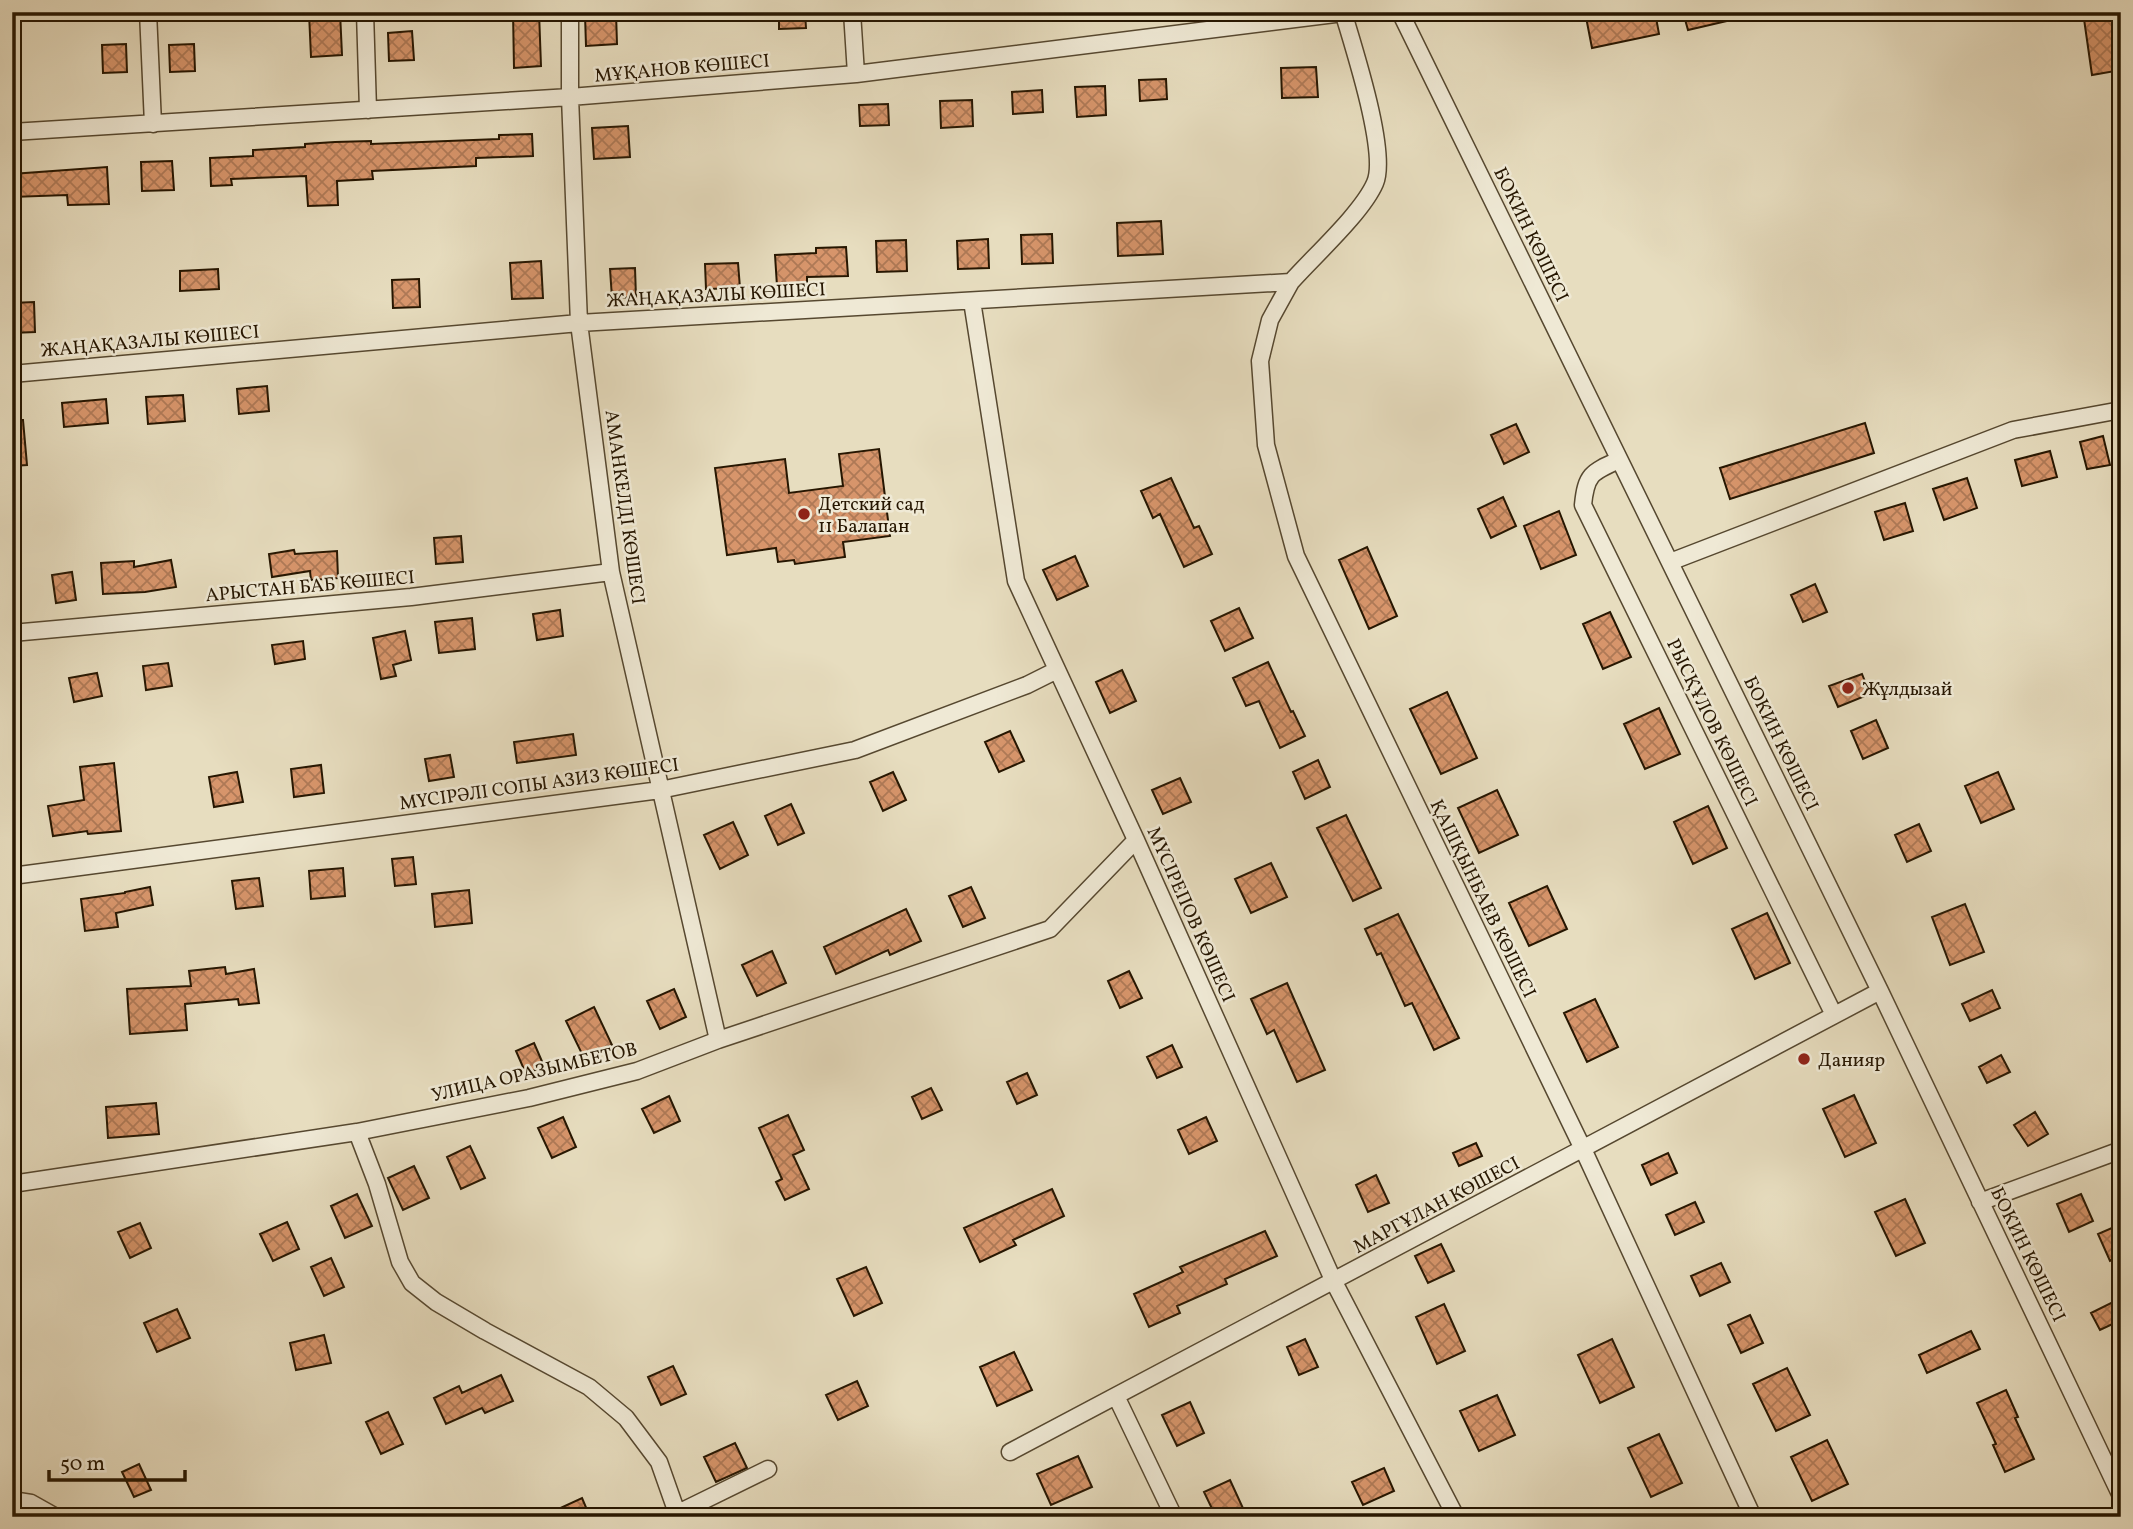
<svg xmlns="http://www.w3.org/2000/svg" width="2133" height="1529" font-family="Vollkorn,serif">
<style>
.building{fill:url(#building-cross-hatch);stroke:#261601;stroke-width:2}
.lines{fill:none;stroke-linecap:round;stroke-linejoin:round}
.street-casing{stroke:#564830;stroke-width:19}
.street{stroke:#efe9d5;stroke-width:16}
.poi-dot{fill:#8f2418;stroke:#efe9d5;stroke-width:2.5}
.labels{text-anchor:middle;stroke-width:5;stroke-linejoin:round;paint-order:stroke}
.street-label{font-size:19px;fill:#261601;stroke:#efe9d5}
.poi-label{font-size:19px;fill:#261601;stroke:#efe9d5;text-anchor:start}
</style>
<defs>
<pattern id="building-cross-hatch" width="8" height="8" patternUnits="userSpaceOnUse" patternTransform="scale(1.75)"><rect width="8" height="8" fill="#d7956b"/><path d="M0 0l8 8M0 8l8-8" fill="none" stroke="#ae7956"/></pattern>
</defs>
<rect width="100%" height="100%" fill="#e7ddbf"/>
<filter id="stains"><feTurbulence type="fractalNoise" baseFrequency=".00286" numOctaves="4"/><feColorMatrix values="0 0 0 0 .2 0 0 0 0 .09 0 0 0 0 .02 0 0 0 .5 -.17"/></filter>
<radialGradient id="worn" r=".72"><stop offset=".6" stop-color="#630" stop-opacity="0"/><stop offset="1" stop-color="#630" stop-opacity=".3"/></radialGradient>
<path class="building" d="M 340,12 L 342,55 L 311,57 L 309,13 Z
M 513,12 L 539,12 L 541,66 L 514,68 Z
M 779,12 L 805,12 L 806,28 L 779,29 Z
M 1585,12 L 1655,12 L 1659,34 L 1592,48 Z
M 1683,12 L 1740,12 L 1740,18 L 1688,30 Z
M 2083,12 L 2121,12 L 2121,70 L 2092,75 Z
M 616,13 L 617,44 L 586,46 L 585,15 Z
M 412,31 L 414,60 L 389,61 L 388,33 Z
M 126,44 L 127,72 L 103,73 L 102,45 Z
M 194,44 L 195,71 L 170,72 L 169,45 Z
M 1316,67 L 1318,97 L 1282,98 L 1281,68 Z
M 1166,79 L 1167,99 L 1140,101 L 1139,80 Z
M 1105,86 L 1106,115 L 1077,117 L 1075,87 Z
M 1042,90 L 1043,112 L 1013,114 L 1012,92 Z
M 972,100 L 973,126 L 941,128 L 940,101 Z
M 888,104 L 889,125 L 860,126 L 859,105 Z
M 628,126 L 630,157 L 594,159 L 592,128 Z
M 532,134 L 533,156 L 476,158 L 476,166 L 372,171 L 373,179 L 337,181 L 338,205 L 308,206 L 306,176 L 231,179 L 232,185 L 211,186 L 210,158 L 253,156 L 253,150 L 305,147 L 305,144 L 335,142 L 371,141 L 371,144 L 499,139 L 499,135 Z
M 172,161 L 174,190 L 142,191 L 141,162 Z
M 107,167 L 109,204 L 68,205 L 67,195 L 12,197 L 12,174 Z
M 1161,221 L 1163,254 L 1118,256 L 1117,223 Z
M 1052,234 L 1053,263 L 1022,264 L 1021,235 Z
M 988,239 L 989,268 L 958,269 L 957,241 Z
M 906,240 L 907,271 L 877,272 L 876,241 Z
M 846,247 L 848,276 L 807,277 L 807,284 L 777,286 L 775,255 L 816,253 L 816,248 Z
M 541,261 L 543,298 L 512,299 L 510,263 Z
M 738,263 L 740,288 L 706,289 L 705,264 Z
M 635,268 L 636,297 L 612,298 L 610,269 Z
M 218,269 L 219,289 L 180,291 L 180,271 Z
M 419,279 L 420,307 L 393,308 L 392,280 Z
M 34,302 L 35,332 L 12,333 L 12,303 Z
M 267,386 L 269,411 L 239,414 L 237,389 Z
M 183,395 L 185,421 L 148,424 L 146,397 Z
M 106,399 L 108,423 L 64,427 L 62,403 Z
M 12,420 L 23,420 L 27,465 L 12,466 Z
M 1865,423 L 1874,453 L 1730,499 L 1720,468 Z
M 1516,424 L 1529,452 L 1504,464 L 1491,435 Z
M 2103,436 L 2110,465 L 2087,469 L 2080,442 Z
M 879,449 L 890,536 L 843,542 L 845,557 L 795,564 L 794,560 L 778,562 L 776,548 L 727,555 L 715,468 L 785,459 L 789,493 L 843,486 L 839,454 Z
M 2050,451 L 2057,477 L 2022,486 L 2015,460 Z
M 1171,478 L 1194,528 L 1199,526 L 1212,554 L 1184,567 L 1160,514 L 1153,518 L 1141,491 Z
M 1967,478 L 1977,508 L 1944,520 L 1933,489 Z
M 1503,497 L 1516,526 L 1491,538 L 1478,509 Z
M 1905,503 L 1913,531 L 1884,540 L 1875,512 Z
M 1559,511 L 1576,555 L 1541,569 L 1524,526 Z
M 461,536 L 463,562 L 436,564 L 434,538 Z
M 1367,547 L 1397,616 L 1369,629 L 1339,560 Z
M 294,550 L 295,554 L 337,551 L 338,578 L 311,580 L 310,571 L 272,577 L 269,554 Z
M 1075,556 L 1088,586 L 1057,600 L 1043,570 Z
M 171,560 L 176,587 L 145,592 L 103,594 L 101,563 L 134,561 L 134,567 Z
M 72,572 L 76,600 L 56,603 L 52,575 Z
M 1815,584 L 1827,612 L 1803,622 L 1791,595 Z
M 1239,608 L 1253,638 L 1225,651 L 1211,621 Z
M 560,610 L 563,636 L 537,640 L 533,614 Z
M 1610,612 L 1631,657 L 1603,669 L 1583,624 Z
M 472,618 L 475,649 L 439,653 L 435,622 Z
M 405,631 L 411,660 L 393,665 L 396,676 L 381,679 L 373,638 Z
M 303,641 L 305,659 L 275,664 L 272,645 Z
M 1268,662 L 1291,712 L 1293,711 L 1305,736 L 1280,748 L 1259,701 L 1246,706 L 1233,678 Z
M 168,663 L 172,686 L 146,690 L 143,666 Z
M 1122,670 L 1136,701 L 1110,713 L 1096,682 Z
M 97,673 L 102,696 L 74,702 L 69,678 Z
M 1862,674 L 1870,694 L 1838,707 L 1829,686 Z
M 1447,692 L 1477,758 L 1441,774 L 1410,709 Z
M 1659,708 L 1680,754 L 1645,769 L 1624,724 Z
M 1876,720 L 1888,748 L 1863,759 L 1851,731 Z
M 1010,731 L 1024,761 L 999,772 L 985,742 Z
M 573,734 L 576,755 L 517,763 L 514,742 Z
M 450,755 L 454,777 L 429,781 L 425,759 Z
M 1318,760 L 1330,787 L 1305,799 L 1293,772 Z
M 114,763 L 121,831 L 88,834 L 87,831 L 53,836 L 48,806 L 84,800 L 80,767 Z
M 321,765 L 324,793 L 294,797 L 291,769 Z
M 237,772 L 243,802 L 214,807 L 209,777 Z
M 893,772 L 906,800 L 883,811 L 870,782 Z
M 1998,772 L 2014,809 L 1981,823 L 1965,786 Z
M 1180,778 L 1191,802 L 1163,814 L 1152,790 Z
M 1497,790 L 1518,835 L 1479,853 L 1458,808 Z
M 791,804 L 804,833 L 778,845 L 765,816 Z
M 1708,806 L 1727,848 L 1693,864 L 1674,822 Z
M 1346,815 L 1381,888 L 1353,901 L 1317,828 Z
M 733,822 L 748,855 L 720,869 L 704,835 Z
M 1919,824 L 1931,851 L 1907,862 L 1895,835 Z
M 413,857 L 416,884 L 395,886 L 392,859 Z
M 1271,863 L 1287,897 L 1251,913 L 1235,879 Z
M 343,868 L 345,896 L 311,899 L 309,871 Z
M 259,878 L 263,906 L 236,909 L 232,881 Z
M 1547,886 L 1567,929 L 1529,946 L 1509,903 Z
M 150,887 L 153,905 L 116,913 L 118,927 L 85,931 L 81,899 L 125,893 L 125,892 Z
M 971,887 L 985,918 L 963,927 L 949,896 Z
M 469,890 L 472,923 L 435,927 L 432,894 Z
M 1965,904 L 1984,952 L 1950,965 L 1932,917 Z
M 906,909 L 921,941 L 890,955 L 888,950 L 836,974 L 824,947 Z
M 1767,913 L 1790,963 L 1755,979 L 1732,929 Z
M 1398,914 L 1459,1038 L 1434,1050 L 1412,1003 L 1405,1006 L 1381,953 L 1377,955 L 1365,929 Z
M 772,951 L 786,983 L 757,996 L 742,965 Z
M 225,967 L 226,974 L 254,969 L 259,1003 L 239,1005 L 238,999 L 185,1004 L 187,1030 L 130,1034 L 127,989 L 191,986 L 189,971 Z
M 1129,971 L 1142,998 L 1120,1008 L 1108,981 Z
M 1287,983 L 1325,1070 L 1297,1082 L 1274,1030 L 1267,1034 L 1251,999 Z
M 674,989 L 686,1017 L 660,1029 L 647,1001 Z
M 1992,990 L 2000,1008 L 1970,1021 L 1962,1004 Z
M 1595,999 L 1618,1047 L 1587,1062 L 1564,1013 Z
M 594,1007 L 612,1045 L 584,1058 L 566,1021 Z
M 534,1043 L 544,1066 L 526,1074 L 516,1051 Z
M 1172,1045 L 1182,1067 L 1157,1078 L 1147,1057 Z
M 2001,1055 L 2010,1072 L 1987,1083 L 1979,1067 Z
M 1027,1073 L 1037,1095 L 1017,1104 L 1007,1082 Z
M 931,1088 L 942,1110 L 922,1119 L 912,1097 Z
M 1854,1095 L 1876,1143 L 1845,1157 L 1823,1109 Z
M 669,1096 L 680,1121 L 654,1133 L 642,1109 Z
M 156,1103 L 159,1134 L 108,1138 L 106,1107 Z
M 2035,1112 L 2048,1134 L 2028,1146 L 2014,1125 Z
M 788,1115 L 804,1150 L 793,1155 L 809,1189 L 785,1200 L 776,1182 L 782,1179 L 759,1128 Z
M 563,1117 L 576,1147 L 552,1158 L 538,1128 Z
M 1206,1117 L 1217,1141 L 1189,1154 L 1178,1130 Z
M 1476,1143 L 1482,1156 L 1459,1166 L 1453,1153 Z
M 470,1146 L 485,1178 L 461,1189 L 447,1157 Z
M 1668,1153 L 1677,1173 L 1651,1185 L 1642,1165 Z
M 414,1166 L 429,1198 L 403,1210 L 388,1178 Z
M 1376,1175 L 1389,1203 L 1368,1212 L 1356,1185 Z
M 1052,1189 L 1064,1216 L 1013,1240 L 1016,1245 L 980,1262 L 964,1228 Z
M 357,1194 L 372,1226 L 345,1238 L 331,1206 Z
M 2081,1194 L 2093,1221 L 2069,1232 L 2057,1204 Z
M 1905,1199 L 1925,1243 L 1896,1256 L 1875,1212 Z
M 1695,1202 L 1704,1222 L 1675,1235 L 1666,1215 Z
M 287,1222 L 299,1249 L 273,1261 L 260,1234 Z
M 140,1223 L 151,1248 L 130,1258 L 118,1232 Z
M 2121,1224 L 2121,1256 L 2110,1261 L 2098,1234 Z
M 1265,1231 L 1277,1256 L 1225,1279 L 1227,1284 L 1177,1306 L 1180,1313 L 1149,1327 L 1134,1294 L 1183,1272 L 1180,1267 Z
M 1441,1244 L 1454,1271 L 1428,1283 L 1415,1256 Z
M 331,1258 L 344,1287 L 324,1296 L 311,1267 Z
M 1721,1263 L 1730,1282 L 1700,1296 L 1691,1276 Z
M 866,1267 L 882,1303 L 854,1316 L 837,1279 Z
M 2121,1298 L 2121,1320 L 2100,1330 L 2091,1313 Z
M 1444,1304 L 1465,1351 L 1437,1364 L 1416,1317 Z
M 177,1309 L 190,1338 L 157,1352 L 144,1323 Z
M 1750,1315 L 1763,1343 L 1741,1353 L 1728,1325 Z
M 1971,1331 L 1980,1349 L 1927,1373 L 1919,1355 Z
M 324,1335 L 331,1363 L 296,1370 L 290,1343 Z
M 1305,1339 L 1318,1367 L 1299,1375 L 1287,1347 Z
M 1612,1339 L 1634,1387 L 1600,1403 L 1578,1355 Z
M 1014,1352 L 1032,1390 L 997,1406 L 980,1367 Z
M 673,1366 L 686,1394 L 661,1405 L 648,1377 Z
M 1787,1368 L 1810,1415 L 1776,1431 L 1753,1384 Z
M 501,1375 L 513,1401 L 485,1413 L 482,1408 L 446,1424 L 434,1398 L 459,1386 L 462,1393 Z
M 857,1381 L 868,1406 L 838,1420 L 826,1395 Z
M 2006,1390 L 2018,1417 L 2015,1418 L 2034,1459 L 2005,1472 L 1993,1445 L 1996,1444 L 1977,1403 Z
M 1497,1395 L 1515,1435 L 1479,1451 L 1460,1411 Z
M 1190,1402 L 1204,1433 L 1177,1446 L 1162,1415 Z
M 388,1412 L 403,1444 L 381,1454 L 366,1422 Z
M 1659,1434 L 1682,1483 L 1651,1497 L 1628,1448 Z
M 1827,1440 L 1848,1484 L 1812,1501 L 1791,1457 Z
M 735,1443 L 747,1468 L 716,1482 L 704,1457 Z
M 1078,1456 L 1092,1487 L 1051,1505 L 1037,1474 Z
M 139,1464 L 151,1490 L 134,1497 L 122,1472 Z
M 1384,1468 L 1394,1491 L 1363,1505 L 1352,1482 Z
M 1230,1480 L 1247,1517 L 1216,1517 L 1204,1492 Z
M 582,1498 L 590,1517 L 541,1517 Z"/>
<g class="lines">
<defs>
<path id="street" d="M 148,12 L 153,124
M 365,12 L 368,110
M 570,12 L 570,97 L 579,323 L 611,572 L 718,1040
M 852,12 L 856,74
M 1400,12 L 1880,991 L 2121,1496
M 12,132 L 570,97 L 856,74 L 1351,12
M 1291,282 L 1270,320 L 1260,361 L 1266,445 L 1296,556 L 1583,1149 L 1753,1517
M 972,301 L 1016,581 L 1136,840 L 1334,1282 L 1456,1517
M 12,374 L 579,323 L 1291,282 C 1314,256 1362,213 1375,183 C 1388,153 1354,49 1344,15
M 1619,460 C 1592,472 1586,474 1583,505 L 1834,1015
M 1670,562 L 2013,430 L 2121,410
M 12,633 L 411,597 L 611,572
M 12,876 L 660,790 L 855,750 L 1027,685 L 1057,670
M 357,1132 L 377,1184 L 400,1262 L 412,1283 L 436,1302 L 485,1331 L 589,1387 L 626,1418 L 659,1462 L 677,1513
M 12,1184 L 357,1132 L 529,1098 L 637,1071 L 718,1040 L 1050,929 L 1136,840
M 1980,1202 L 2121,1150
M 1116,1396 L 1174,1517
M 1010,1452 L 1880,991
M 12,1500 L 31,1503 L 56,1517
M 670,1517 L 768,1469"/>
</defs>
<use href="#street" class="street-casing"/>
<use href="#street" class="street"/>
</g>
<g class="poi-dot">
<circle cx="804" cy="514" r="7"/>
<circle cx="1848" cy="688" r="7"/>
<circle cx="1804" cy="1059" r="7"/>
</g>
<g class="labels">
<g class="street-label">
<text transform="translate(682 67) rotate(-5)" y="7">МҰҚАНОВ КӨШЕСІ</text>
<text transform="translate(1532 234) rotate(64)" y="7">БОКИН КӨШЕСІ</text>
<text transform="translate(716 294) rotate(-3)" y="7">ЖАҢАҚАЗАЛЫ КӨШЕСІ</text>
<text transform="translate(150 340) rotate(-5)" y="7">ЖАҢАҚАЗАЛЫ КӨШЕСІ</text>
<text transform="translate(626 507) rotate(82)" y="7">АМАНКЕЛДІ КӨШЕСІ</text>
<text transform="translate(310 585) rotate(-5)" y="7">АРЫСТАН БАБ КӨШЕСІ</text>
<text transform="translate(1713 722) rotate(64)" y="7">РЫСҚҰЛОВ КӨШЕСІ</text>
<text transform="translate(1782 743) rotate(64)" y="7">БОКИН КӨШЕСІ</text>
<text transform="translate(539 783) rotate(-8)" y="7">МҮСІРӘЛІ СОПЫ АЗИЗ КӨШЕСІ</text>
<text transform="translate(1484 898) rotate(64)" y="7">ҚАШҚЫНБАЕВ КӨШЕСІ</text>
<text transform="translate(1192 914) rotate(66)" y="7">МҮСІРЕПОВ КӨШЕСІ</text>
<text transform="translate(534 1071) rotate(-13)" y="7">УЛИЦА ОРАЗЫМБЕТОВ</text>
<text transform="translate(1436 1204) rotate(-28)" y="7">МАРГҰЛАН КӨШЕСІ</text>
<text transform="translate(2029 1254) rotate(64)" y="7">БОКИН КӨШЕСІ</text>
</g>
<g class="poi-label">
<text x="818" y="510">Детский сад<tspan x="818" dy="22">11 Балапан</tspan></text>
<text x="1862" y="695">Жұлдызай</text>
<text x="1818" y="1066">Данияр</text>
</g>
</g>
<rect width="2133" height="1529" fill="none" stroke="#e7ddbf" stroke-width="42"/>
<rect x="14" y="14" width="2105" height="1501" fill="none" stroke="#261601" stroke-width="3.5"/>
<rect x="21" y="21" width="2091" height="1487" fill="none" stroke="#261601" stroke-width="2"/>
<path d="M49 1470v10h136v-10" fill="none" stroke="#261601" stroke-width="3.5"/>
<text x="60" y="1470" font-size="21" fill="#261601" stroke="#efe9d5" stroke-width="5" paint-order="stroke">50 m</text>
<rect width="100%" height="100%" filter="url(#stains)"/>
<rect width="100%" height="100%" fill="url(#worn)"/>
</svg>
